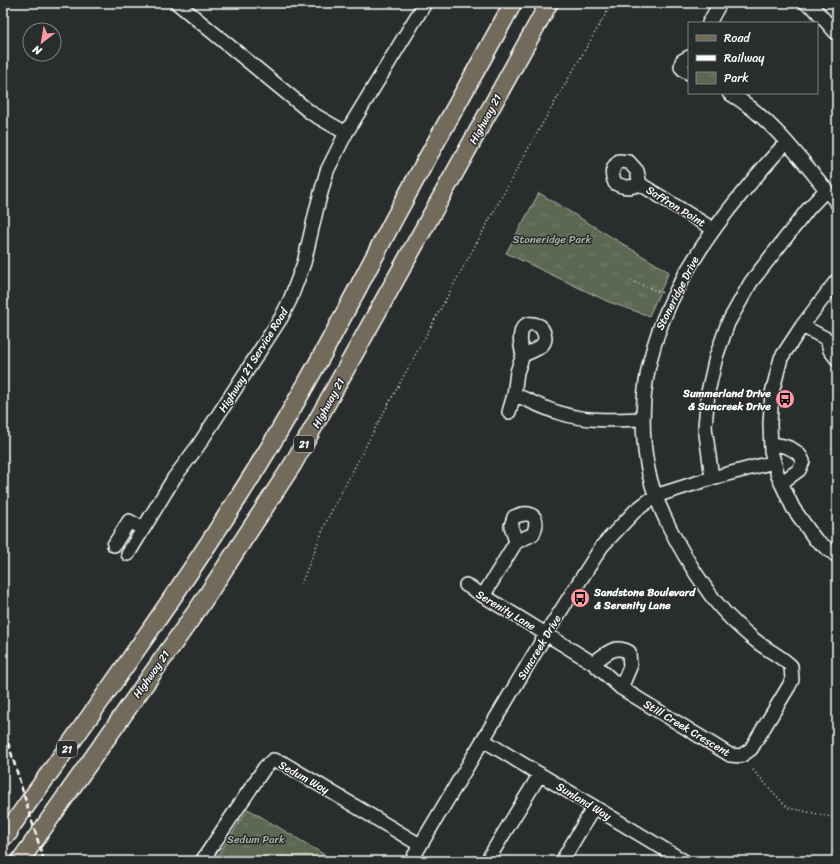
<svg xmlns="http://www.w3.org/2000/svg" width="840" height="864" font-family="Sriracha,sans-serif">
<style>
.park{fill:url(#park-tufts);stroke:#adb4a8}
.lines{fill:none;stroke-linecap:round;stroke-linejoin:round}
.minor-casing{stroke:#fff;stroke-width:16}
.major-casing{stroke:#fff;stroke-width:20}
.highway-casing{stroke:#fff;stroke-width:22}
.path{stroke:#fff;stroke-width:1.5;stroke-dasharray:1 3;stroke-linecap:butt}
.minor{stroke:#2a2d2e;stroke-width:13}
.major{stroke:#726b5a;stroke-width:17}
.highway{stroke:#726b5a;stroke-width:19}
.rail{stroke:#fff;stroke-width:2.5;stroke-dasharray:6 3;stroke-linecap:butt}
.labels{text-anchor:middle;stroke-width:3;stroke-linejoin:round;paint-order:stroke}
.shield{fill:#2a2d2e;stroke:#bfc0c0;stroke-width:1}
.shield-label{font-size:10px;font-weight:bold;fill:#fff}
.street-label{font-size:11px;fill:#fff;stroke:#2a2d2e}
.park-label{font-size:11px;fill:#adb4a8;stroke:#2a2d2e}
.poi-label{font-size:11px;font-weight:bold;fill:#fff;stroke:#2a2d2e;text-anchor:end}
</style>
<defs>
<pattern id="park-tufts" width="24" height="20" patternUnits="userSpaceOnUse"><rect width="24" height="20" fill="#5b6851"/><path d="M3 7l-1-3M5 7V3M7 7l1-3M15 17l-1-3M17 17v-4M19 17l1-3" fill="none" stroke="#747f6b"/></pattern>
</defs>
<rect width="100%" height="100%" fill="#2a2d2e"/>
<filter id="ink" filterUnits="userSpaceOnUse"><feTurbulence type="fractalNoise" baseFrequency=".025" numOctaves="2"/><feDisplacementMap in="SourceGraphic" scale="8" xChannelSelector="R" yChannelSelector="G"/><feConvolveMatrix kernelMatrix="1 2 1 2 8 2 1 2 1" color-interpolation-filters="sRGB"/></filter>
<g filter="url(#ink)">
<path class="park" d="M 539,193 L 669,272 L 649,316 L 609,302 L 506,253 Z
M 248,809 L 335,861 L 214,861 Z"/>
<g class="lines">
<defs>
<path id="minor" d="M 177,3 L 311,113 L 346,133
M 806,3 L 813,7 L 837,34
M 709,23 L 720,3
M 689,57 L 682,61 L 681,67 L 685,71 L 689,73
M 729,93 C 773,118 805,165 837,203
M 640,184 C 630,188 624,188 615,183 C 611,174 611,169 619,161 L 629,162 L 637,171 L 640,184 L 713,229
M 837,280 L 802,326 L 781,358 L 772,393 L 770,423 L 771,451 L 778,476 L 793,508 L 815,539 L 837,556
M 802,326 L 827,339 L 830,350 L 837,359
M 523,355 C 519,341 517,316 540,326 C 553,344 538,349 523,355 L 517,372 L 514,395 C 530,400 544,409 560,413 C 588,422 614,420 643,419
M 509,412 L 514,395
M 771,444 C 783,445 798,448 803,461 L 799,470 L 781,483
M 712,478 L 705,427 L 708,392 L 716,357 L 728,323 L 751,282 L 809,208 L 826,190
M 114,545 L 129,521 L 143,529
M 128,554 L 174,478 L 198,446 L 281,318 L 290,300 L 304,263 L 317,207 L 327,171 L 346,133 L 425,3
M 466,585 L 593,663 L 621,688 L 730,755 L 741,756 L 751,749 L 789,686 L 792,680 L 791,666 C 781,656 767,650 756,641 C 737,626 718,607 705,587 C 682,554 653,503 647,464 C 629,361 676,274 739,197 C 754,179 769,160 786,143
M 483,596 L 516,542 L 533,534 C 541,517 531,509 514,517 L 511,526 L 516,542
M 593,663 C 607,654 613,644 629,652 L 630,667 L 621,688
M 483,740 L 684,861
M 202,861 L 265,767 L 273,760 L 283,763 L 420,845
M 411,861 L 546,634 L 602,546 L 635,511 L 655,496 L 712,478 L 774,462
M 487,861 L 540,774
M 562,861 L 594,807"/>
<path id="major" d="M 3,838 C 83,726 164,614 238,498 C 296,408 345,313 394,219 C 433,146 474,75 513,3
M 20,861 L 200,606 L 293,464 L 549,3"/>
<path id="highway" d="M 3,836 L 8,832"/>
</defs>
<use href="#minor" class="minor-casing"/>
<use href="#major" class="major-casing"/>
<use href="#highway" class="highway-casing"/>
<path class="path" d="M 631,281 L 663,293
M 301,584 L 328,518 L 371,436 L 529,147 L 612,3
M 753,770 L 784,804 L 789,808 L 832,817
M 217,857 L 224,861"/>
<use href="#minor" class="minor"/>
<use href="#major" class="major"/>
<use href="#highway" class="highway"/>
<path class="rail" d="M 3,726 L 44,861"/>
</g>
</g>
<defs>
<symbol id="bus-disc" viewBox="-11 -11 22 22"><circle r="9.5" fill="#ff9aa2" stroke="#2a2d2e"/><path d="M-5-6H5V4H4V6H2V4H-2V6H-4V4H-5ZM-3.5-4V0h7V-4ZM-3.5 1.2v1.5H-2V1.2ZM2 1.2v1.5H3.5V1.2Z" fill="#111"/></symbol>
</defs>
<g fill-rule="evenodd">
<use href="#bus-disc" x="774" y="388" width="22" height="22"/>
<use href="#bus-disc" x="569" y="587" width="22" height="22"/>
</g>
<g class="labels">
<g class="shield">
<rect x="294" y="436" width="20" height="16" rx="3"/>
<rect x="57" y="741" width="20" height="16" rx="3"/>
</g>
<g class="shield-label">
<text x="304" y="448">21</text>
<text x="67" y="753">21</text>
</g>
<g class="street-label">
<text transform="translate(485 119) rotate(-61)" y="4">Highway 21</text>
<text transform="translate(676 206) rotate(32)" y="4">Saffron Point</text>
<text transform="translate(677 293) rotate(-63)" y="4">Stoneridge Drive</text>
<text transform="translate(253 360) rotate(-58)" y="4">Highway 21 Service Road</text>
<text transform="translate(328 403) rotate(-61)" y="4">Highway 21</text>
<text transform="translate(506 610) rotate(31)" y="4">Serenity Lane</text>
<text transform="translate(539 647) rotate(-59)" y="4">Suncreek Drive</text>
<text transform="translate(151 674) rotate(-55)" y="4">Highway 21</text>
<text transform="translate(687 728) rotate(31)" y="4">Still Creek Crescent</text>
<text transform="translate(304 777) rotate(29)" y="4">Sedum Way</text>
<text transform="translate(584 801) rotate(31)" y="4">Sunland Way</text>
</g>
<g class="park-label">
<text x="552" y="243">Stoneridge Park</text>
<text x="256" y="843">Sedum Park</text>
</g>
<g class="poi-label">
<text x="771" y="397">Summerland Drive<tspan x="771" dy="13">&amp; Suncreek Drive</tspan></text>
<text x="594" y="596" text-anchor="start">Sandstone Boulevard<tspan x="594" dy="13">&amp; Serenity Lane</tspan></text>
</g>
</g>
<rect width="840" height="864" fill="none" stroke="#2a2d2e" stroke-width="16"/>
<rect x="8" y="8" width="824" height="848" fill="none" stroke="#fff" stroke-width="1.5" filter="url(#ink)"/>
<rect x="688" y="22" width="130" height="72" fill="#2a2d2e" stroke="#7f8182"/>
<rect x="696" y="35" width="20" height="6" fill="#726b5a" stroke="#7f8182"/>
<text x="724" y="42" font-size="12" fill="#ffffff">Road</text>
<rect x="696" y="55" width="20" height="6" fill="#ffffff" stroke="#7f8182"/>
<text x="724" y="62" font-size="12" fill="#ffffff">Railway</text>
<rect x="696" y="72" width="20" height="12" fill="url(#park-tufts)" stroke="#7f8182"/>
<text x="724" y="82" font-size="12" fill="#ffffff">Park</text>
<g transform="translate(42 42) rotate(211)"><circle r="19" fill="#2a2d2e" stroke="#7f8182"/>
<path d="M0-3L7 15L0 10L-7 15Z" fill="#ff9aa2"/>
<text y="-6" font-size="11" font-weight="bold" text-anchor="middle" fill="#ffffff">N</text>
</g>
</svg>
